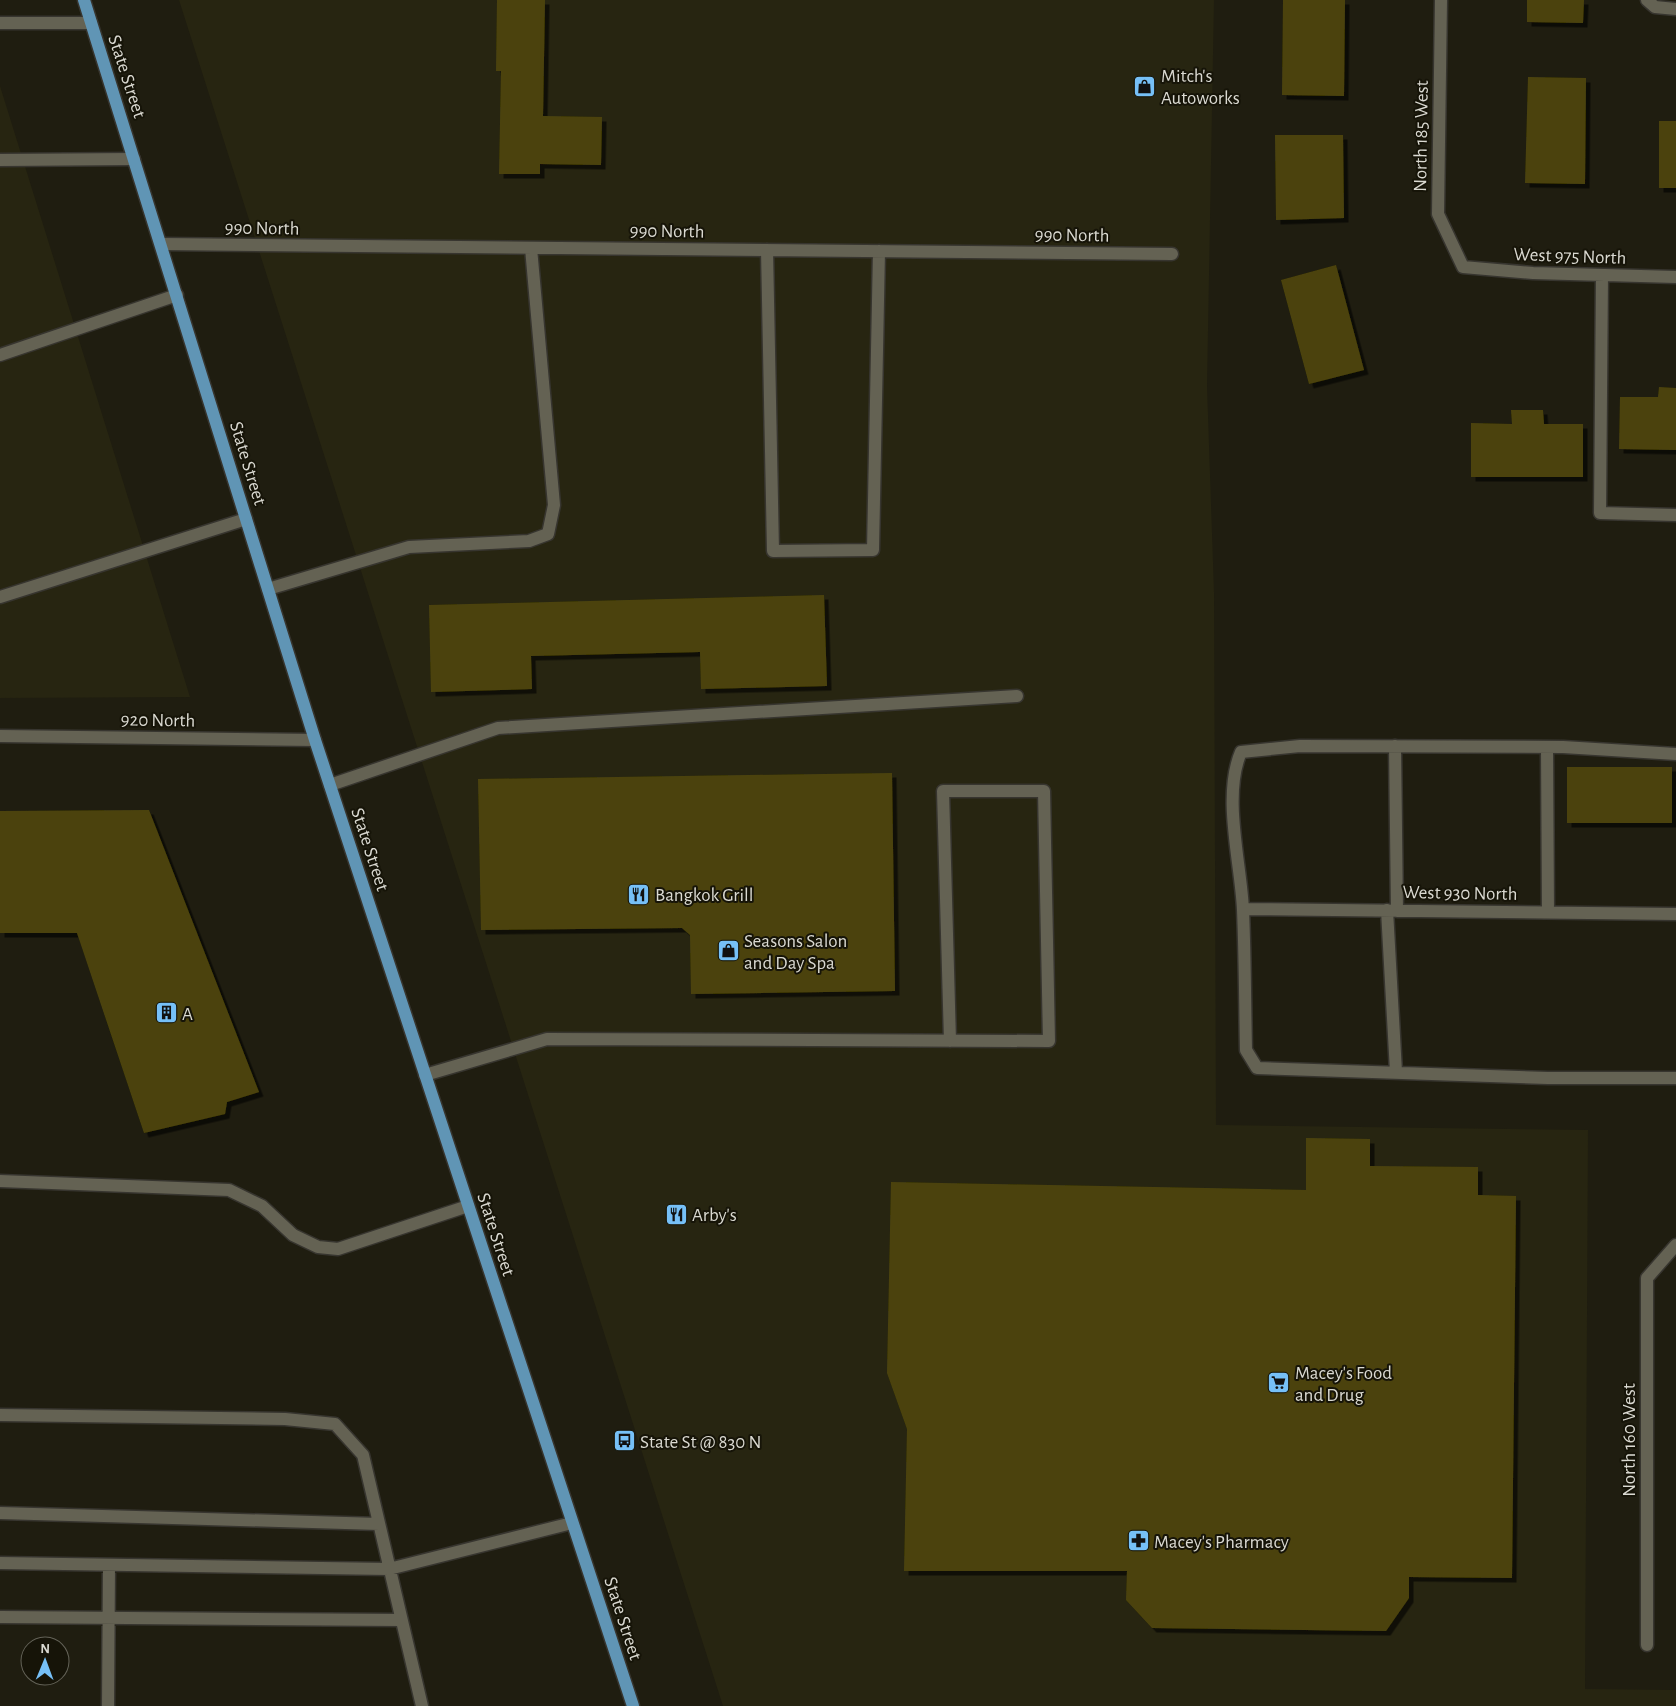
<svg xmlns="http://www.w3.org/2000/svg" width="1676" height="1706" font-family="'Alegreya Sans',sans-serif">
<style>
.built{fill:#272511}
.building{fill:#4b430a;filter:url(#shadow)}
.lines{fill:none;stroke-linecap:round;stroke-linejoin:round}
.minor-casing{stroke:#37352f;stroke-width:15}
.major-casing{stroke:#37352f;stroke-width:15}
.minor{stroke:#646253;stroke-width:12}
.major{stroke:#6095b5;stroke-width:12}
.labels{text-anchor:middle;stroke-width:4;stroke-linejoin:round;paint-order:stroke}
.poi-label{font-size:19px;fill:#dad9d1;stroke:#161408;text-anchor:start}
.street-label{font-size:19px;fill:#dad9d1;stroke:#161408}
</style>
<defs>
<filter id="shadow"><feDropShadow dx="4.5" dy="4.5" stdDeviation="0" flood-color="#0009"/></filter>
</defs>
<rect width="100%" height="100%" fill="#1f1d10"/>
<path class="built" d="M 179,0 L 1214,0 L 1207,386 L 1214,592 L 1216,1125 L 1588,1130 L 1585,1689 L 1676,1690 L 1676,1706 L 723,1706 Z
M 0,86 L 190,697 L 0,698 Z"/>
<path class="building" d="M 497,0 L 545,0 L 543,116 L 602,117 L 601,165 L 540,164 L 540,174 L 499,174 L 501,71 L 496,71 Z
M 1283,0 L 1345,0 L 1344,96 L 1282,95 Z
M 1527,0 L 1584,0 L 1583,23 L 1527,22 Z
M 1528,77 L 1586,78 L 1585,184 L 1525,183 Z
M 1659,121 L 1676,121 L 1676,188 L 1659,188 Z
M 1275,135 L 1343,135 L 1344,218 L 1276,220 Z
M 1336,265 L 1364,370 L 1309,384 L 1281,280 Z
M 1659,387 L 1676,388 L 1676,450 L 1619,449 L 1620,397 L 1658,397 Z
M 1511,410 L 1543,410 L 1544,424 L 1583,424 L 1583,477 L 1471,477 L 1471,423 L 1512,424 Z
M 824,595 L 827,686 L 701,689 L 700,652 L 531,656 L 532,689 L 431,692 L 429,605 Z
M 1567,767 L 1672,767 L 1672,823 L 1567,823 Z
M 892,773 L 895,991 L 691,994 L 690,935 L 682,928 L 481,930 L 478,779 Z
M 149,810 L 259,1092 L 227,1102 L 225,1114 L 144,1133 L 77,933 L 0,933 L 0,811 Z
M 1306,1138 L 1370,1139 L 1370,1166 L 1478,1167 L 1478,1195 L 1516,1196 L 1512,1578 L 1409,1577 L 1409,1598 L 1386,1631 L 1152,1628 L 1126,1600 L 1127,1571 L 904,1571 L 907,1429 L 887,1373 L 891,1182 L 1306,1190 Z"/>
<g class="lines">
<defs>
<path id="minor" d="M 1441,0 L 1438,214 L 1463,267 L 1533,273 L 1676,277
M 1647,0 L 1655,7 L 1676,9
M 0,23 L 91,23
M 0,160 L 134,159
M 162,244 L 1172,254
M 767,250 L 773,551 L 873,550 L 879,251
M 1602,275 L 1600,513 L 1676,515
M 0,355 L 177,295
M 268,589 L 409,547 L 529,541 L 548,534 L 554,505 L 531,248
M 0,597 L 246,519
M 0,736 L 315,740
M 1395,746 L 1397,911
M 1547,747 L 1548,912
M 1676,754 L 1563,747 L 1300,746 L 1241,752 C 1222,796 1241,863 1243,910 C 1245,957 1245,1004 1246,1050 L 1257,1068 L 1548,1078 L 1676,1078
M 330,785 L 498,728 L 1017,696
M 1243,909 L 1676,914
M 1387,910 L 1396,1072
M 425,1075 L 547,1039 L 1049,1041 L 1044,791 L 943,791 L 950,1041
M 0,1181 L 229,1190 L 262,1206 L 293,1235 L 318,1247 L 338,1249 L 468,1206
M 0,1415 L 285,1419 L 335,1424 L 363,1455 L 422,1706
M 0,1513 L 379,1524
M 0,1563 L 389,1569 L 572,1523
M 0,1617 L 401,1620
M 1647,1645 L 1647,1278 L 1676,1245
M 108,1706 L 109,1565"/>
<path id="major" d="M 84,0 L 315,740 L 633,1706"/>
</defs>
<use href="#minor" class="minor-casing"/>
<use href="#major" class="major-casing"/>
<use href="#minor" class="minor"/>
<use href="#major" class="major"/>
</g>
<defs>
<symbol id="shop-square" viewBox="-11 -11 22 22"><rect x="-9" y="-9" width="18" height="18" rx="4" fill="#76c0f7" stroke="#161408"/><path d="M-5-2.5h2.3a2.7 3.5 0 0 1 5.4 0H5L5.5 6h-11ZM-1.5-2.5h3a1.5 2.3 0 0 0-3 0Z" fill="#111"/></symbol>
<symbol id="restaurant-square" viewBox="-11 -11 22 22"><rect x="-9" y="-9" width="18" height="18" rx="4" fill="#76c0f7" stroke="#161408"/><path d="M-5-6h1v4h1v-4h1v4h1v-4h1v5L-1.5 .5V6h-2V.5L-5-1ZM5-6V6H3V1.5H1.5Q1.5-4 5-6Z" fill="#111"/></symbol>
<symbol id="building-square" viewBox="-11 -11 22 22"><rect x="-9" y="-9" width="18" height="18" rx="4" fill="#76c0f7" stroke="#161408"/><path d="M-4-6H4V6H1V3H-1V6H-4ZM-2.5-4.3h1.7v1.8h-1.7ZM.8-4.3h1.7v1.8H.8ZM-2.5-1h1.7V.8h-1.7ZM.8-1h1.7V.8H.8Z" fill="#111"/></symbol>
<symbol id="supermarket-square" viewBox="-11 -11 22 22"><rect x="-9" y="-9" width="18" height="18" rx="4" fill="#76c0f7" stroke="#161408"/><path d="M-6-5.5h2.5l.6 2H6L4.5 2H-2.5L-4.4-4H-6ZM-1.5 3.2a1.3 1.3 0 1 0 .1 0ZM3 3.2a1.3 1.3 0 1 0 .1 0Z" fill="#111"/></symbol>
<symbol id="bus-square" viewBox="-11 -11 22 22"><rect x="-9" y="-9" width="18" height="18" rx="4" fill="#76c0f7" stroke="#161408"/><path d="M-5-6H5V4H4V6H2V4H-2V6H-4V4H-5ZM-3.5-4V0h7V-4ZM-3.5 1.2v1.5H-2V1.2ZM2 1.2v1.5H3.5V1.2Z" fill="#111"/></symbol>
<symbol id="pharmacy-square" viewBox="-11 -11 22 22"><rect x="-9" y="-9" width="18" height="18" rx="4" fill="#76c0f7" stroke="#161408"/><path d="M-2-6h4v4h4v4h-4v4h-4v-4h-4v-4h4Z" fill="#111"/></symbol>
</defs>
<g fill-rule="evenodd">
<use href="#shop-square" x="1132" y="74" width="25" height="25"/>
<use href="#restaurant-square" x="626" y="882" width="25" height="25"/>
<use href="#shop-square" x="716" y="938" width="25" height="25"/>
<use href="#building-square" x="154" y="1000" width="25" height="25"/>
<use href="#restaurant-square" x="664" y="1202" width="25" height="25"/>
<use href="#supermarket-square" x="1266" y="1370" width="25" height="25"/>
<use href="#bus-square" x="612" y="1428" width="25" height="25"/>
<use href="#pharmacy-square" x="1126" y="1528" width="25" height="25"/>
</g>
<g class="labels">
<g class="poi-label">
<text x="1161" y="82">Mitch's<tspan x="1161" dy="22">Autoworks</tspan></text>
<text x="655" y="901">Bangkok Grill</text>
<text x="744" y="947">Seasons Salon<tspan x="744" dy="22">and Day Spa</tspan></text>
<text x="182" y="1020">A</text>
<text x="692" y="1221">Arby's</text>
<text x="1295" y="1379">Macey's Food<tspan x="1295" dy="22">and Drug</tspan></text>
<text x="640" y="1448">State St @ 830 N</text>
<text x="1154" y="1548">Macey's Pharmacy</text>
</g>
<g class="street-label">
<text transform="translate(128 76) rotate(72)" y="7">State Street</text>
<text transform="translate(1420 136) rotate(-89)" y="7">North 185 West</text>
<text transform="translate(262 227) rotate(1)" y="7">990 North</text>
<text transform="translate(667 230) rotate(1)" y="7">990 North</text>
<text transform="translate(1072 234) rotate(1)" y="7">990 North</text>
<text transform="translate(1570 255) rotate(2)" y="7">West 975 North</text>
<text transform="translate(249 463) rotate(73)" y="7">State Street</text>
<text transform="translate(158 719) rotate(1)" y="7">920 North</text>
<text transform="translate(371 849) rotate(72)" y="7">State Street</text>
<text transform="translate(1460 892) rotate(1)" y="7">West 930 North</text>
<text transform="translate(497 1234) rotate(72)" y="7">State Street</text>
<text transform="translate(1628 1440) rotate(-90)" y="7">North 160 West</text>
<text transform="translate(624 1618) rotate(72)" y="7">State Street</text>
</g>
</g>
<g transform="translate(45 1661) rotate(1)"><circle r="24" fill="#161408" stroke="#646358"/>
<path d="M0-4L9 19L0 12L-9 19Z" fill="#76c0f7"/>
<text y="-8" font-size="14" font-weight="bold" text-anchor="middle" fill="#dad9d1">N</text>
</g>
</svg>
